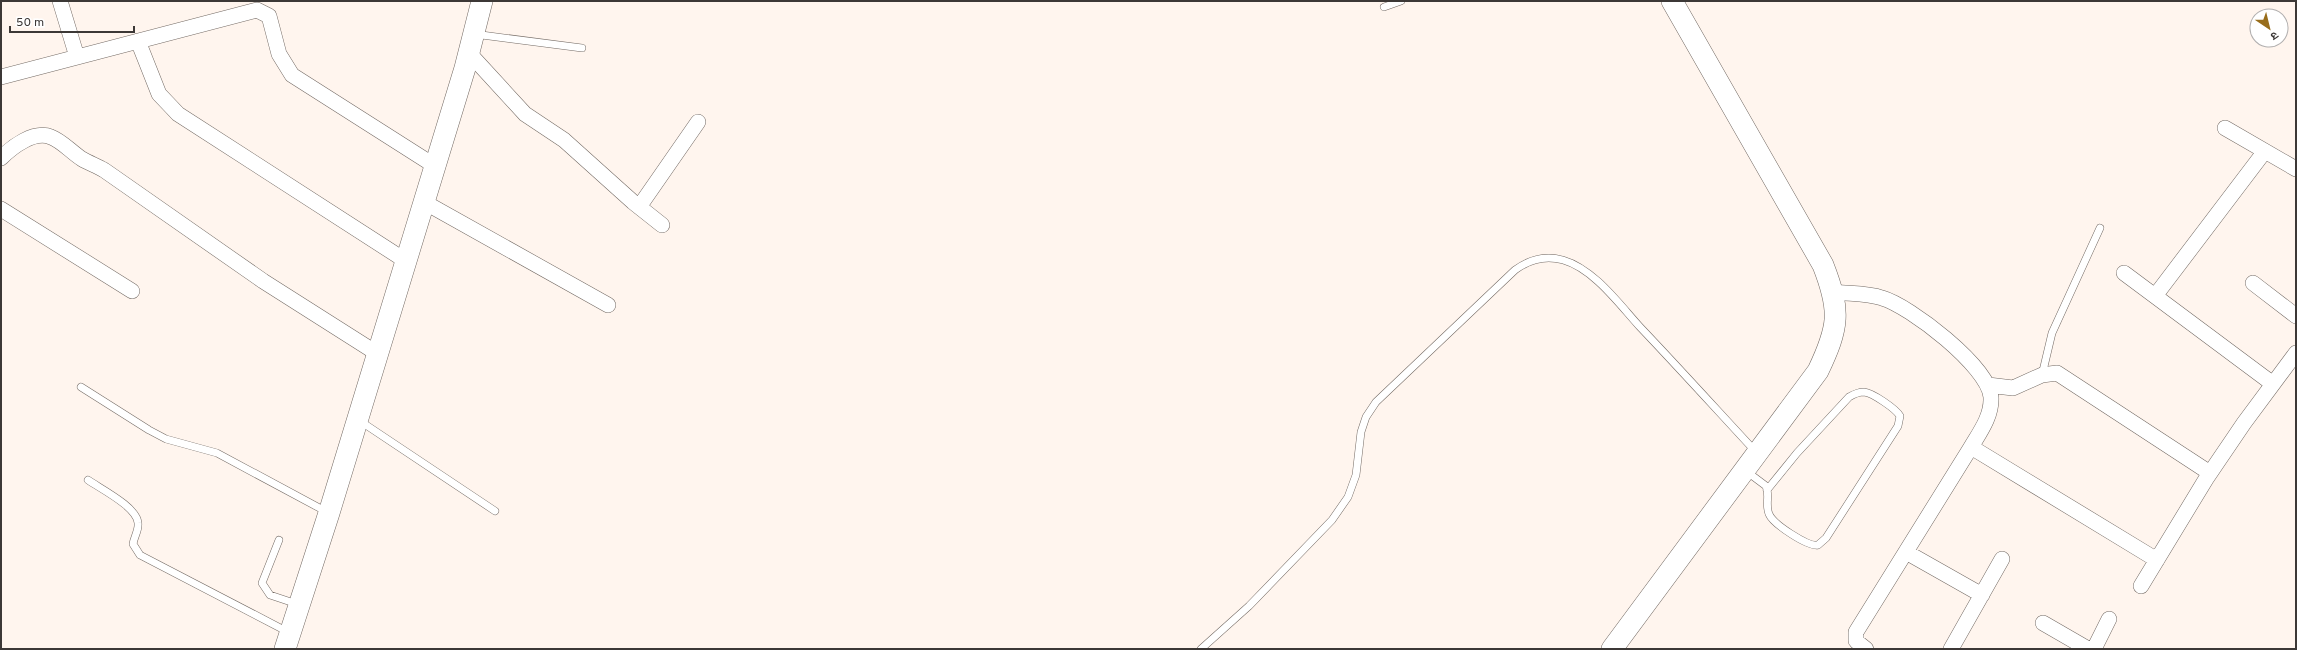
<svg xmlns="http://www.w3.org/2000/svg" width="2297" height="650" font-family="Overpass,'Noto Sans Devanagari',sans-serif">
<style>
.lines{fill:none;stroke-linecap:round;stroke-linejoin:round}
.lane-casing{stroke:#736a64;stroke-width:8}
.street-casing{stroke:#736a64;stroke-width:16}
.secondary-casing{stroke:#736a64;stroke-width:22}
.lane{stroke:#fff;stroke-width:7}
.street{stroke:#fff;stroke-width:15}
.secondary{stroke:#fff;stroke-width:21}
</style>
<rect width="100%" height="100%" fill="#fff5ee"/>
<g class="lines">
<defs>
<path id="lane" d="M 1384,7 L 1401,1
M 474,34 L 582,48
M 2042,375 L 2052,333 L 2100,228
M 81,387 L 149,430 L 166,439 L 217,453 L 327,512
M 360,421 L 495,511
M 1746,471 L 1766,486 C 1770,495 1765,505 1769,514 C 1773,524 1808,547 1818,545 L 1826,538 L 1898,426 L 1900,416 C 1896,409 1873,393 1864,392 C 1859,392 1854,394 1849,397 L 1797,453 L 1767,490
M 88,480 C 101,489 137,507 138,523 C 139,530 134,537 133,544 L 140,555 L 288,632
M 279,540 L 262,583 L 270,595 L 297,604
M 1201,649 L 1249,606 L 1332,520 L 1348,497 L 1356,475 L 1361,432 L 1366,417 L 1376,402 L 1515,270 C 1530,259 1545,255 1563,260 C 1594,269 1619,304 1640,327 C 1679,368 1717,410 1755,451"/>
<path id="street" d="M 60,1 L 77,57
M 138,41 L 159,94 L 178,114 L 406,261
M 469,53 L 525,114 L 564,140 L 633,202 L 662,225
M 1,77 L 257,10 L 269,16 L 279,54 L 292,75 L 435,166
M 2225,128 L 2296,169
M 1,158 C 12,147 34,130 51,137 C 62,141 71,152 82,159 C 89,163 97,166 104,170 L 263,281 L 378,354
M 424,202 L 608,305
M 639,207 L 698,122
M 1,209 L 132,291
M 2124,273 L 2273,384
M 2253,283 L 2296,316
M 1834,292 C 1850,294 1867,293 1882,298 C 1910,306 1988,366 1991,397 C 1992,416 1980,432 1971,447 L 1856,632 L 1856,641 L 1866,649
M 2155,296 L 2265,151
M 1988,385 L 2013,388 L 2042,375 L 2057,373 L 2210,473
M 1971,447 L 2157,560
M 1906,552 L 1982,595
M 2141,586 L 2206,479 L 2244,423 L 2296,353
M 2043,623 L 2088,649
M 1951,649 L 2002,559
M 2094,649 L 2109,619"/>
<path id="secondary" d="M 285,649 L 329,513 L 465,68 L 482,1
M 1612,649 L 1818,371 C 1839,327 1841,311 1823,265 L 1672,1"/>
</defs>
<use href="#lane" class="lane-casing"/>
<use href="#street" class="street-casing"/>
<use href="#secondary" class="secondary-casing"/>
<use href="#lane" class="lane"/>
<use href="#street" class="street"/>
<use href="#secondary" class="secondary"/>
</g>
<rect width="2297" height="650" fill="none" stroke="#3c3836" stroke-width="4"/>
<g transform="translate(2269 28) rotate(145)"><circle r="19" fill="#ffffff" stroke="#b1afaf"/>
<path d="M0-3L7 15L0 10L-7 15Z" fill="#986d1b"/>
<text y="-6" font-size="11" font-weight="bold" text-anchor="middle" fill="#3c3836">उ</text>
</g>
<path d="M10 26v6h124v-6" fill="none" stroke="#3c3836" stroke-width="2"/>
<text x="16" y="26" font-size="12" fill="#3c3836" stroke="#ffffff" stroke-width="3" paint-order="stroke">50 m</text>
</svg>
